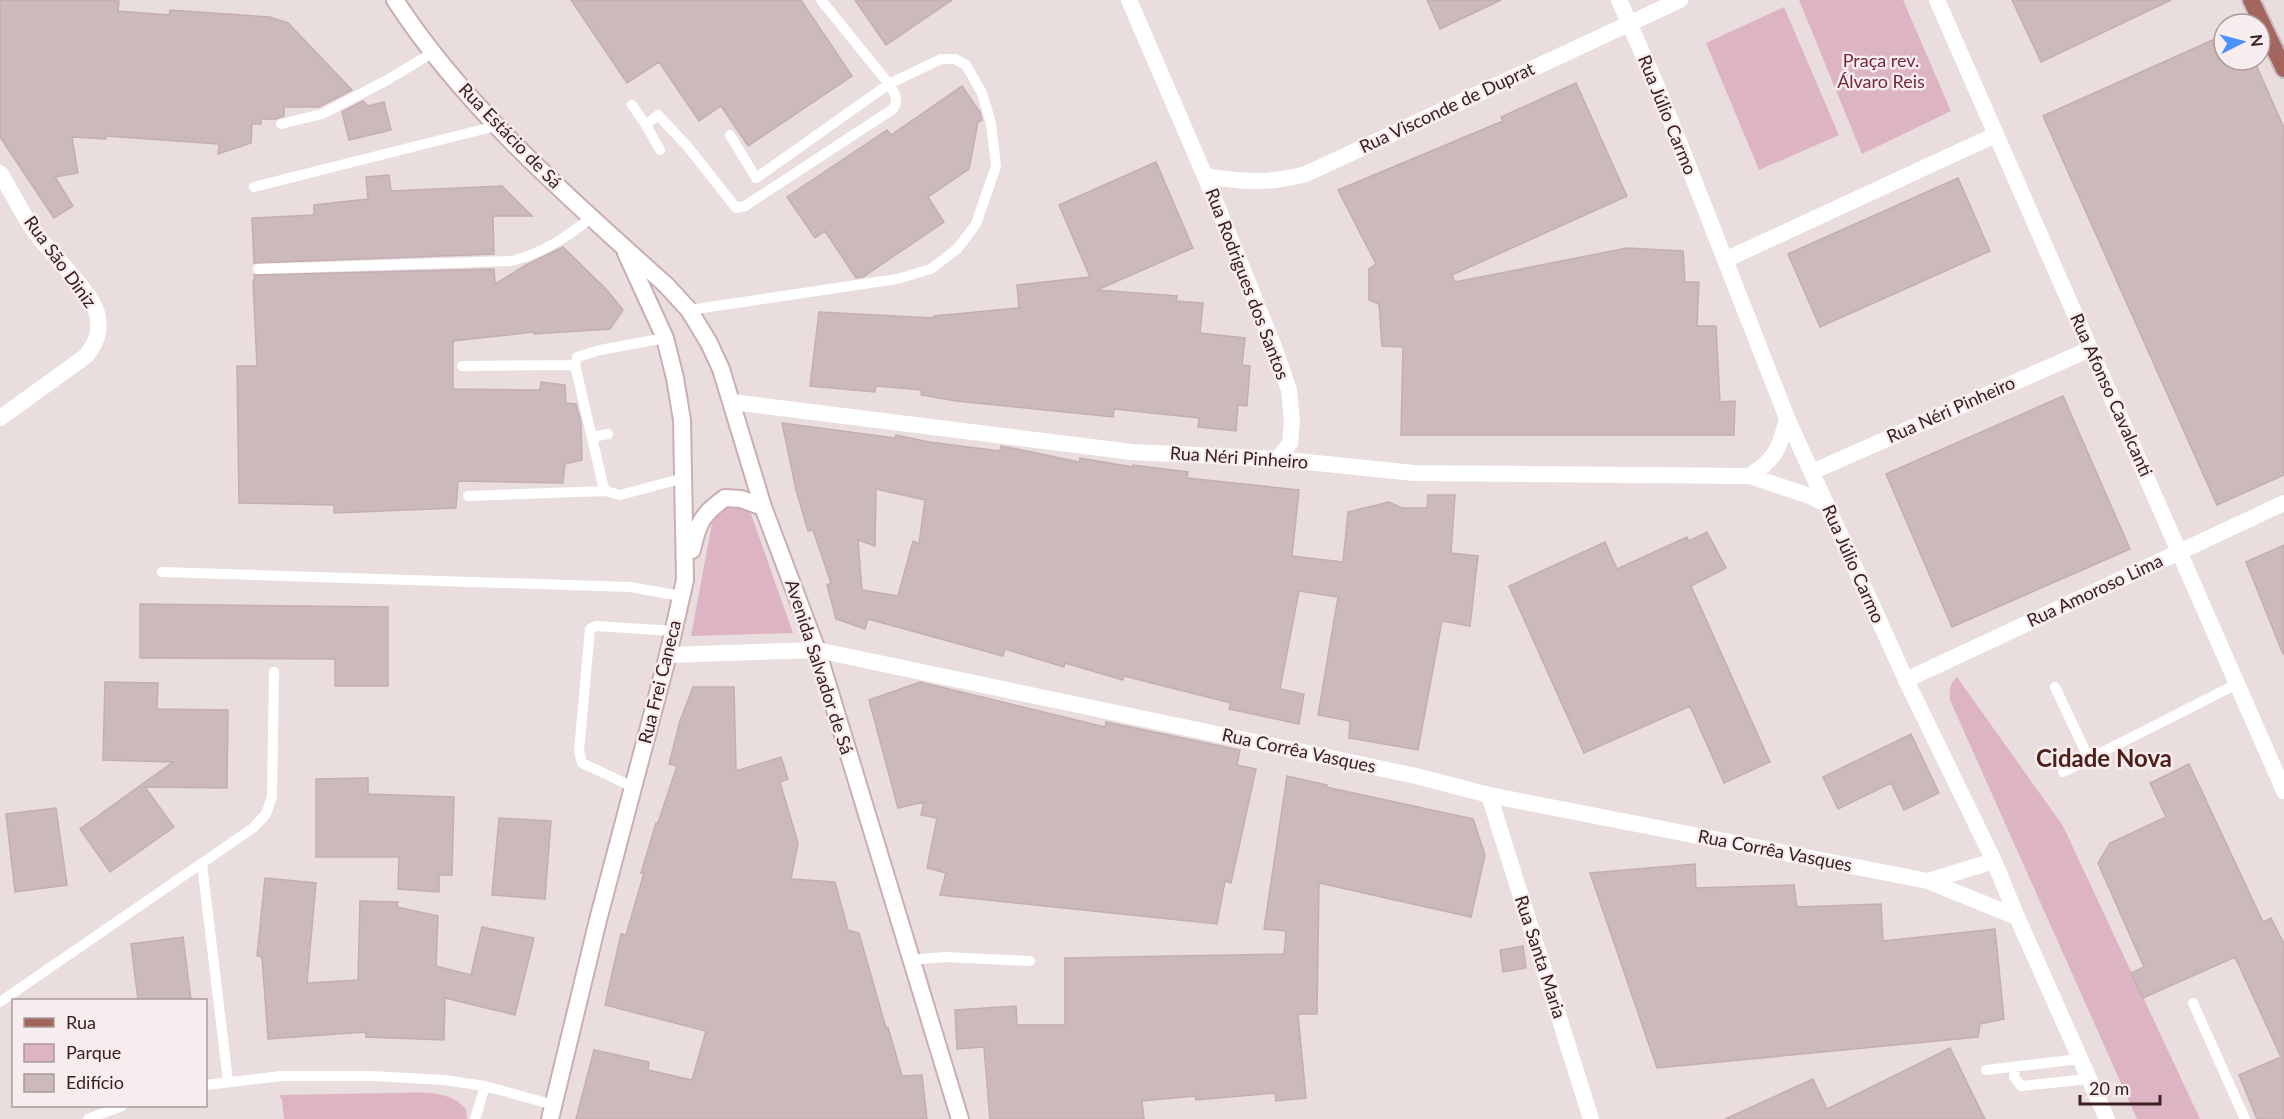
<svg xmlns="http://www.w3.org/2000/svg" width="2284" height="1119" font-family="Lato,sans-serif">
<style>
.green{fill:#ddb4c3}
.building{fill:#cbb9bb;stroke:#c4afb0;stroke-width:1.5;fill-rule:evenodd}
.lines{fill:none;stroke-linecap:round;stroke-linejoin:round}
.secondary-casing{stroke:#cbafb0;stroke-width:20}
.primary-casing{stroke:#c4bcbc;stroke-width:20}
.service{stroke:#fff;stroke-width:10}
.pedestrian{stroke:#fff;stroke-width:16}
.minor{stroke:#fff;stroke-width:16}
.tertiary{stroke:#fff;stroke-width:16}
.secondary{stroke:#fff;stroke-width:16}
.primary{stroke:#a3655e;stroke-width:16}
.labels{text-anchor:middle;stroke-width:5;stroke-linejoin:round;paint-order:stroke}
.park-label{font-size:18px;fill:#74263a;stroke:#f7edef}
.street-label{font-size:18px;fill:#3a201e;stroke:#f7edef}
.district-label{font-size:24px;font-weight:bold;fill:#4d1f19;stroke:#f7edef}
</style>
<rect width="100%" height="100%" fill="#eaddde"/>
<path class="green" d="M 1799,0 L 1903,0 L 1951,111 L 1862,154 Z
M 1784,7 L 1839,135 L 1759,170 L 1706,43 Z
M 742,507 L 751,514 L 793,633 L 691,636 L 712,523 L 721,508 Z
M 1957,677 L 2063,826 L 2200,1119 L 2137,1119 L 1950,700 C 1949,690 1950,684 1957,677 Z
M 391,1093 C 415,1093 449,1088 466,1109 L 467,1119 L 284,1119 L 282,1100 L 279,1095 Z"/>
<path class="building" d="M 0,0 L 100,0 L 119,1 L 118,11 L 169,15 L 170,10 L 270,17 L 288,23 L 352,90 L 319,107 L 284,107 L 284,116 L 276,119 L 261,119 L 261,124 L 252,124 L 251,143 L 218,154 L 219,144 L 106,136 L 106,139 L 72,137 L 78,173 L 55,177 L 73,206 L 54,218 L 0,137 Z
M 571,0 L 801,0 L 852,76 L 748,146 L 721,106 L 699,121 L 659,62 L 627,83 Z
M 855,0 L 952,0 L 886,45 Z
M 1427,0 L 1501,0 L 1440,29 Z
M 2012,0 L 2171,0 L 2041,62 Z
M 2224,35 L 2224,60 L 2254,60 L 2284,128 L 2284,475 L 2217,505 L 2043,116 Z
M 1576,83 L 1627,196 L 1452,275 L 1455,282 L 1627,248 L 1683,251 L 1685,282 L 1699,282 L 1697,326 L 1716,326 L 1720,402 L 1735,401 L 1734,435 L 1401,435 L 1403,347 L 1382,346 L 1379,304 L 1369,300 L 1369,269 L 1376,264 L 1338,190 L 1503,121 L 1501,117 Z
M 962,86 L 980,112 L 982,120 L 978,122 L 969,169 L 928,197 L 944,222 L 863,277 L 856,278 L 825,231 L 815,238 L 787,197 L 887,130 L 891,135 Z
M 363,101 L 368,106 L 384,102 L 391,130 L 349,140 L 342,112 Z
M 1156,162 L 1193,248 L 1097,290 L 1177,296 L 1176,301 L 1203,303 L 1200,333 L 1245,338 L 1242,365 L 1250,366 L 1247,406 L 1238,405 L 1236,431 L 1198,427 L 1199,418 L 1114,409 L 1113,417 L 956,401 L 921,395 L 922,390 L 876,386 L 875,392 L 810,386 L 819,312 L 934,318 L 934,316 L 1019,308 L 1017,285 L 1090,277 L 1059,205 Z
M 389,175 L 391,191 L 502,186 L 532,216 L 493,216 L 494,254 L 254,263 L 252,218 L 314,215 L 314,205 L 368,199 L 366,177 Z
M 1958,178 L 1990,251 L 1820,327 L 1788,254 Z
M 563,247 L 606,289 L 623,310 L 610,329 L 534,334 L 534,332 L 453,341 L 453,389 L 540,390 L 541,382 L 565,385 L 566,403 L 576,404 L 581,422 L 582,460 L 565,464 L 563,483 L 458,481 L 456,508 L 334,513 L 334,505 L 239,503 L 237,366 L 257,366 L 253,280 L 255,280 L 254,275 L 494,269 L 495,284 L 526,265 Z
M 2063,396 L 2130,549 L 1952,627 L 1886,474 Z
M 782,423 L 895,438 L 896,435 L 929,442 L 1000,451 L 1001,446 L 1012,448 L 1079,462 L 1080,458 L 1133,467 L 1133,465 L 1188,472 L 1187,478 L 1299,490 L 1292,556 L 1343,562 L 1348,512 L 1389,502 L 1402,508 L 1427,508 L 1428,495 L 1455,495 L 1451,553 L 1478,556 L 1470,626 L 1442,621 L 1418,750 L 1349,738 L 1350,721 L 1318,715 L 1338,597 L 1299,591 L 1280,689 L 1304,694 L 1299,724 L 1229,709 L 1231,703 L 1124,676 L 1123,680 L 1065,663 L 1064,667 L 1005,649 L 1003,656 L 868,619 L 865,629 L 836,619 L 827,585 L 831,583 L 813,530 L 808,531 L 796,490 ZM 876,489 L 925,500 L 919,544 L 913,541 L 898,596 L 862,590 L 858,540 L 875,546 Z
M 1707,532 L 1726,568 L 1691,586 L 1770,762 L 1724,783 L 1690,706 L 1584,753 L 1509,586 L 1605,542 L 1617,569 L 1687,537 L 1689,541 Z
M 2284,545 L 2284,654 L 2283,654 L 2246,562 Z
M 140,604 L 388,607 L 388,686 L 335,686 L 335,659 L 140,658 Z
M 105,682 L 158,683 L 157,709 L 228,710 L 227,788 L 145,787 L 174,827 L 110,872 L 80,829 L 173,762 L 103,760 Z
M 920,682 L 1105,727 L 1106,722 L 1240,750 L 1237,765 L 1256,769 L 1231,883 L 1225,881 L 1217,924 L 940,895 L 946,873 L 927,868 L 937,818 L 921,815 L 924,802 L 898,808 L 869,700 Z
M 693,687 L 734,687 L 736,771 L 781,757 L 788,779 L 780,782 L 798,843 L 791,879 L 835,882 L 848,930 L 859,933 L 886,1028 L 888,1027 L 902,1076 L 922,1075 L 927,1119 L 576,1119 L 594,1050 L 649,1062 L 648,1070 L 692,1080 L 706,1031 L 605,1005 L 621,934 L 626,935 L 644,873 L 641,873 L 656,823 L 658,823 L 677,766 L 669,764 L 680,721 Z
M 1911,734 L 1939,793 L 1904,810 L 1891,783 L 1838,809 L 1823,777 Z
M 2189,764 L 2263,922 L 2271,918 L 2284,944 L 2284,1119 L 2257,1119 L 2239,1075 L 2281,1057 L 2235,957 L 2143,998 L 2131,973 L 2144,967 L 2098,863 L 2110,843 L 2166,817 L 2150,783 Z
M 1287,776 L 1327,785 L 1326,787 L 1473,819 L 1485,855 L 1471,917 L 1319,883 L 1317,1014 L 1298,1014 L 1306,1098 L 1276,1101 L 1275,1093 L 1196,1100 L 1195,1096 L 1142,1101 L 1144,1119 L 990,1119 L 984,1047 L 957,1049 L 955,1010 L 1016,1006 L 1017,1025 L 1065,1025 L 1065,958 L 1284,954 L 1286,931 L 1264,929 Z
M 368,778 L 368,794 L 454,797 L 452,875 L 439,875 L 439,892 L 398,889 L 399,857 L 316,857 L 316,779 Z
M 56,808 L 67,885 L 15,892 L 6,814 Z
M 499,818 L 551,821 L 545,899 L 492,895 Z
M 1695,864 L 1696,888 L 1794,885 L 1797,907 L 1881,904 L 1883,941 L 1995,929 L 2004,1019 L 1980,1024 L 1978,1037 L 1657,1068 L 1590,873 Z
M 265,878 L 316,883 L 307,983 L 358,980 L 360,901 L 398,902 L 397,907 L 438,916 L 436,966 L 471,975 L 482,927 L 534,938 L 515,1015 L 445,998 L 444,1040 L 366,1037 L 366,1032 L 268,1039 L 262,957 L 257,956 Z
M 183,937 L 191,1000 L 138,1000 L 131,944 Z
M 1523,946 L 1526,968 L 1503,972 L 1500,950 Z
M 1950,1048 L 1985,1119 L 1725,1119 L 1813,1079 L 1827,1109 Z"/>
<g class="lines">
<defs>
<path id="secondary" d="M 395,0 C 465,108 570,199 666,285 L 689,310 L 709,343 L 721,369 L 763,507 L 817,650 L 960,1119
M 692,550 C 698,523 702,514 725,498 L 741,499 L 763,507
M 550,1119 L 598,920 L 668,655 L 685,580 L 682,420 L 675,378 L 665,338 L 626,253"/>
<path id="primary" d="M 2251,0 L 2284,69"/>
</defs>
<use href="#secondary" class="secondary-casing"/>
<use href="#primary" class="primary-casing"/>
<path class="service" d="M 632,105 L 646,125 L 658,115 L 688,147 L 736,208 L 745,206 L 893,109 C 900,99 894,93 889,84 L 821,0
M 281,124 L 322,114 L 389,79 L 432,53
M 646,125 L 660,150
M 254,187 L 496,126
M 258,269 L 511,261 C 543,253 567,237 592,217
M 689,310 L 897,279 L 931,269 L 958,248 L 976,224 L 996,166 L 991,123 L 982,93 L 966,65 L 955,59 L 941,59 L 889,84 L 756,178 L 730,135
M 665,338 L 600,350 L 577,357 L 575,365 L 603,485 L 606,491 L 620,495 L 684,478
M 462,366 L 575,365
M 592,437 L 608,434
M 468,496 L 606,491
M 162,572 L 630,587 L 681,596
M 2055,687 L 2089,759
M 2063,772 L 2237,684
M 633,787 L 582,763 L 579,751 L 590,629 L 596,626 L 673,631
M 202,864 L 228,1081
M 911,960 L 945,957 L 1030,961
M 0,1002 L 253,828 L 266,814 L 272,797 L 274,672
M 2193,1003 L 2245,1119
M 2015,1067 L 2014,1077 L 2021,1086 L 2089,1079
M 1986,1070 L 2080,1059
M 206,1085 L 281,1076 L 372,1076 L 444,1080 L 485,1086 L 554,1105
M 88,1119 L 122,1106
M 475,1119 L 485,1086"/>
<path class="pedestrian" d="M 1725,260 L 1995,135
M 1812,472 L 2090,349
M 668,655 L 817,650"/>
<path class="minor" d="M 1619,0 L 1659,91 L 1787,418 L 1906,680 L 1994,861 L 2017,917 L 2107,1119
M 0,173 C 12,192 22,214 35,232 C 50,253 91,291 97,313 C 101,331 97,342 86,356 L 0,418
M 1205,176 L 1274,347 L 1289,390 L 1292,421 L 1290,443 L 1278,459
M 732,402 L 1132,452 L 1278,459 L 1414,473 L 1749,476 L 1810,496 L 1827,505
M 1749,476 C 1776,459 1780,448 1787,418
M 817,650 L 1416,776 L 1489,795 L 1928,881 L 1994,861
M 1906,680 L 2284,503
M 1489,795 L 1591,1119
M 1928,881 L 2017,917"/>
<path class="tertiary" d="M 1129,0 L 1205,176 C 1244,182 1267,184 1306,174 L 1680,0
M 1937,0 L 2284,791"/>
<use href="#secondary" class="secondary"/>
<use href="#primary" class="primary"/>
</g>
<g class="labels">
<g class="park-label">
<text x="1881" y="67">Praça rev.<tspan x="1881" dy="21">Álvaro Reis</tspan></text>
</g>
<g class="street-label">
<text transform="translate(1447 108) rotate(-25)" y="6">Rua Visconde de Duprat</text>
<text transform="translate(1667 115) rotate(68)" y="6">Rua Júlio Carmo</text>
<text transform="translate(510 136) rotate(46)" y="6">Rua Estácio de Sá</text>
<text transform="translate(60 262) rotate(54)" y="6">Rua São Diniz</text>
<text transform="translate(1247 284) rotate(69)" y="6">Rua Rodrigues dos Santos</text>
<text transform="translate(2111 395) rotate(66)" y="6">Rua Afonso Cavalcanti</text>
<text transform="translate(1951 410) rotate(-24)" y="6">Rua Néri Pinheiro</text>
<text transform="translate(1239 458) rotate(4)" y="6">Rua Néri Pinheiro</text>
<text transform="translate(1853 564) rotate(66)" y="6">Rua Júlio Carmo</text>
<text transform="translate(2095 591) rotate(-25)" y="6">Rua Amoroso Lima</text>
<text transform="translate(819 667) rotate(72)" y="6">Avenida Salvador de Sá</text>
<text transform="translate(660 682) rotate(-76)" y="6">Rua Frei Caneca</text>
<text transform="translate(1299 751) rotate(12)" y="6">Rua Corrêa Vasques</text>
<text transform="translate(1775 851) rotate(11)" y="6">Rua Corrêa Vasques</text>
<text transform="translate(1540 957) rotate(72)" y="6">Rua Santa Maria</text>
</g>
<g class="district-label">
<text x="2104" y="767">Cidade Nova</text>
</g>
</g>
<rect x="12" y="999" width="195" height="108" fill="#f7edef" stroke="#ab9b9b" stroke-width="1.5"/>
<rect x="24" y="1018" width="30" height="9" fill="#a3655e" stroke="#ab9b9b" stroke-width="1.5"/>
<text x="66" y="1029" font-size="18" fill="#3a201e">Rua</text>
<rect x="24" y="1044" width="30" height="18" fill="#ddb4c3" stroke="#ab9b9b" stroke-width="1.5"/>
<text x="66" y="1059" font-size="18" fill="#3a201e">Parque</text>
<rect x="24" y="1074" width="30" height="18" fill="#cbb9bb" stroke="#ab9b9b" stroke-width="1.5"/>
<text x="66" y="1089" font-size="18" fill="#3a201e">Edifício</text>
<g transform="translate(2242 42) rotate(84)"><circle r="28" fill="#f7edef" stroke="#ab9b9b" stroke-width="1.5"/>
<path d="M0-4.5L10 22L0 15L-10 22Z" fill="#4a91fc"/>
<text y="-9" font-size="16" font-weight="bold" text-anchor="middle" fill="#3a201e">N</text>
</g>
<path d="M2080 1095v9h80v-9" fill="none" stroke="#3a201e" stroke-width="3"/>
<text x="2089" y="1095" font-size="18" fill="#3a201e" stroke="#f7edef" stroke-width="4.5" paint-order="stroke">20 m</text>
</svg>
